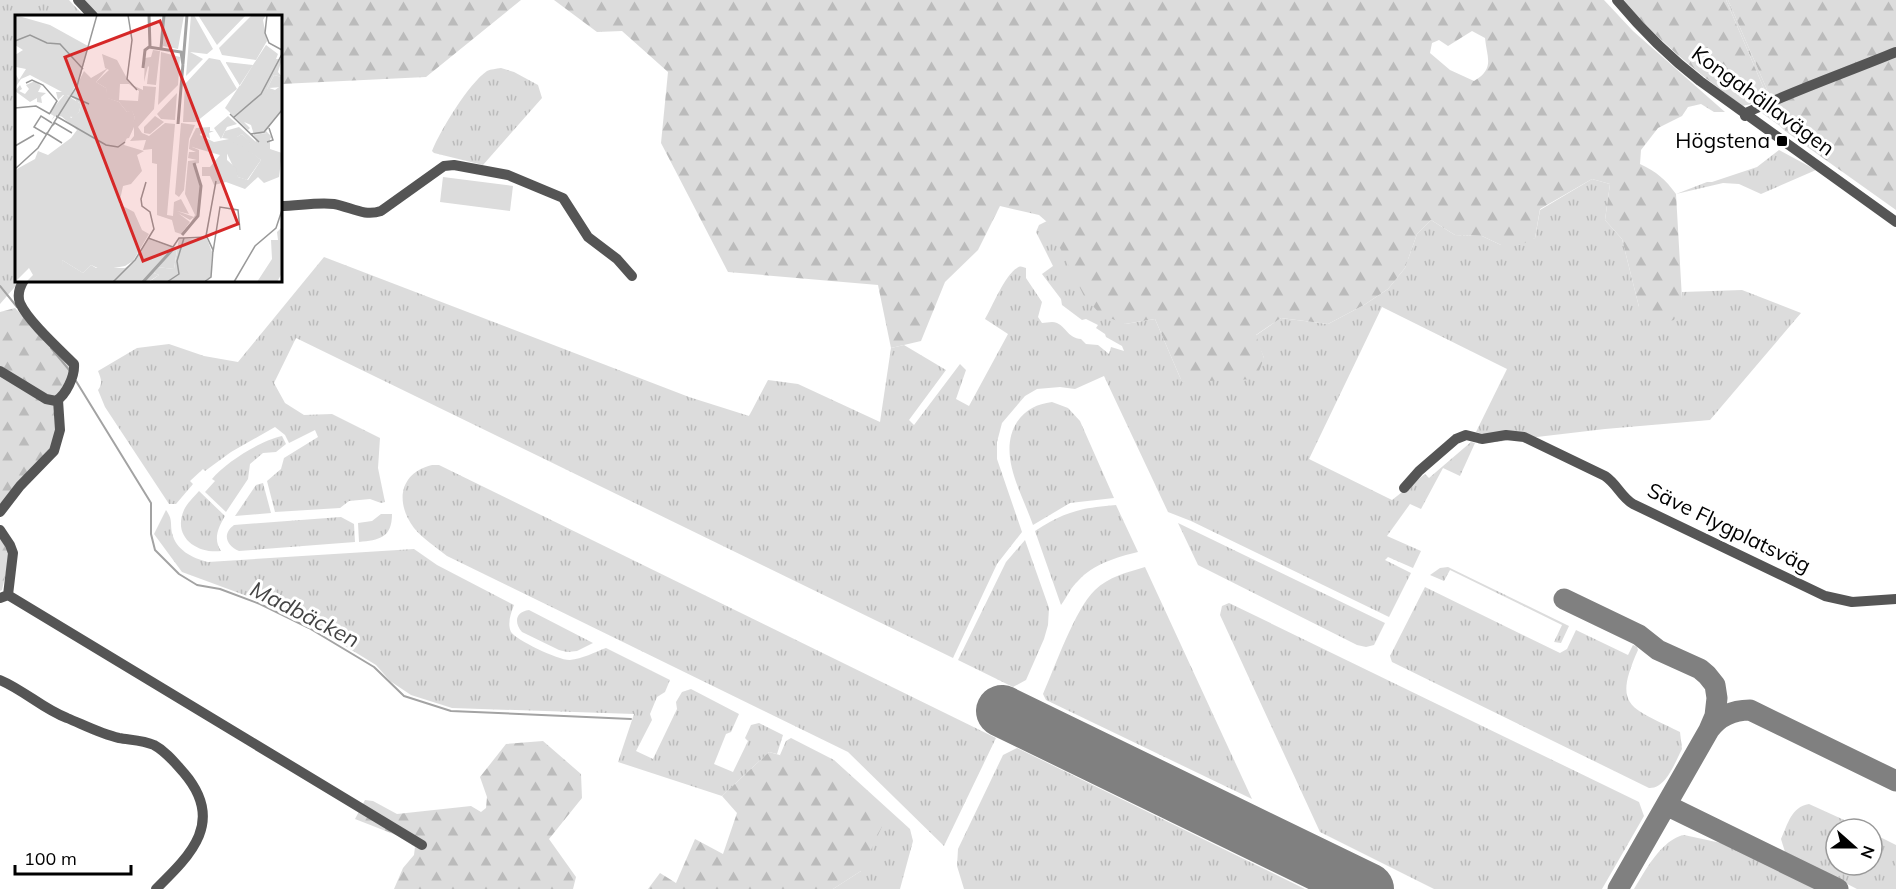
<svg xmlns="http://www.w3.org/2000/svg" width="1896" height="889" font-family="Mulish,sans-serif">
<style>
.grass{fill:url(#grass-tufts)}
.forest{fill:url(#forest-firs);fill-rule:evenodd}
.pitch{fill:#dcdcdc}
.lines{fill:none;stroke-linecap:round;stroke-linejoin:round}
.stream{stroke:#a3a3a3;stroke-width:2}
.taxiway{stroke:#808080;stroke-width:21}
.runway{stroke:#808080;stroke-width:52}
.minor{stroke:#555;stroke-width:10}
.poi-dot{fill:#000;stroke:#fff;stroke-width:2}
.labels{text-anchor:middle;stroke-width:6;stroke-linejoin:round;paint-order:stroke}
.street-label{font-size:21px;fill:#000;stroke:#fff}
.poi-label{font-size:21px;fill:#000;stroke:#fff;text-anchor:end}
.water-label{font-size:22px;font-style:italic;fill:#444;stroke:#fff}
.inset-river{fill:none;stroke:#a3a3a3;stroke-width:3}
.inset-road{fill:none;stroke:#999;stroke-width:1.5}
.view{fill:#d62828;fill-opacity:0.15;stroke:#d62828;stroke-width:3}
.inset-edge{fill:none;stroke:#000;stroke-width:3}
</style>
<defs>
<pattern id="grass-tufts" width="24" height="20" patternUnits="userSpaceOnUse" patternTransform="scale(1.5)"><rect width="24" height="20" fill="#dcdcdc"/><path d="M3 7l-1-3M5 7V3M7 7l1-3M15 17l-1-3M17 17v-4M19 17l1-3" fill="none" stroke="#bbb"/></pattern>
<pattern id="forest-firs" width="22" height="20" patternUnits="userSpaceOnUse" patternTransform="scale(1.5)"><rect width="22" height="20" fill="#dcdcdc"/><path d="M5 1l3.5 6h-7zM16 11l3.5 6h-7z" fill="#bbb"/></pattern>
</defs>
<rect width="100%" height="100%" fill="#fff"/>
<path class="grass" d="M 0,0 L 69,0 L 84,16 L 16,16 L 16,280 L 20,281 L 0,304 Z
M 1726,0 L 1728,0 L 1785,131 L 1780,126 Z
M 501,68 L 514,72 L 538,85 L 542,98 L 483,165 L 434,153 L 432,151 C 440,131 469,83 487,71 C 491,69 496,69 501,68 Z
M 1779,150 L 1816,170 L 1761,194 L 1739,184 L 1723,183 L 1676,194 L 1707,182 L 1712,182 L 1757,167 Z
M 1592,179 L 1610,184 L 1605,220 L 1622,239 L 1639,307 L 1682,299 L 1682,292 L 1742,290 L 1801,313 L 1710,420 L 1605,429 L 1478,444 L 1484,434 L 1476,432 L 1507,369 L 1382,307 L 1309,459 L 1392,500 L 1425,474 L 1429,478 L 1471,442 L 1475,443 L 1460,476 L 1443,468 L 1421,509 L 1410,504 L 1387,536 L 1421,551 L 1413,568 L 1388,557 L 1385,560 L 1411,573 L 1389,617 L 1191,521 L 1168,512 L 1104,376 L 1075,389 L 1060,387 L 1037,389 L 1025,396 L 1002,423 L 997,442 L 997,459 L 1022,532 L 997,564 L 953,658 L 296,338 L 274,383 L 285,403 L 304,415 L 332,414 L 380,438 L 378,468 L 385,502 L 381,503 L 370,499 L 349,501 L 340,508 L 275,512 L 267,481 L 281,469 L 284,458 L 318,437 L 315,430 L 289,443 L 285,435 L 275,427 L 231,452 L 205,471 L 203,469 L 190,481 L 193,484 L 176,504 L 169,504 L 105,407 L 98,390 C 103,384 101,378 98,371 L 137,348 L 169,344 L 204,356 L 238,362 L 324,257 L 689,397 L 749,416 L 768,380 L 798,384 L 880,422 L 891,348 L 904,345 L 946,370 L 909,420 L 914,425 L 960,364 L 966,370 L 956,399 L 969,406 L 1008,334 L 985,319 C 992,307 1005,275 1017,268 C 1021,265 1022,267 1026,268 L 1026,278 L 1042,302 L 1038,317 L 1042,323 C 1047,323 1052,321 1057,323 C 1067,328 1068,338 1081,339 L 1086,344 L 1098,345 L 1109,354 L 1111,347 L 1124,351 L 1122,346 L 1106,337 L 1105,334 L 1096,328 L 1098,325 L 1086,319 L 1082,320 L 1062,305 L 1061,299 L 1042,274 L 1053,266 L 1036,232 L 1039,225 L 1047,221 L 1063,250 L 1125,324 L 1155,319 L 1182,382 L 1264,358 L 1255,336 L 1281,318 L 1328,324 L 1364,305 L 1388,289 L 1405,268 L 1417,234 L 1431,220 L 1455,235 L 1482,236 L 1501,245 L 1535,238 L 1540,210 Z
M 1052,402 L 1068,408 L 1080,421 L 1114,498 L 1070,503 L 1033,525 C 1022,493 997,454 1017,422 C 1026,409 1037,404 1052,402 Z
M 282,436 L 286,444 L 276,452 L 263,453 L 250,464 L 248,479 L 226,512 L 205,492 L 215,481 L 212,479 C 226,462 260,441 282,436 Z
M 432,465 L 439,465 L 996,738 L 944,846 L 848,752 L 447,556 C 436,547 423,539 414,528 C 395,503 399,473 432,465 Z
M 263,483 L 271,513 L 235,516 L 256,485 Z
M 199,491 L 225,516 C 218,528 213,539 221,551 C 197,554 172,537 184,510 C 187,503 194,497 199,491 Z
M 1116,505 L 1138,552 C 1117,557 1093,564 1078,581 C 1071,587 1067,597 1061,605 L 1035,531 C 1066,511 1081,508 1116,505 Z
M 166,510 C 173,520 170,522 172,533 C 176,550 192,558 208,562 L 414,549 L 437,565 L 514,605 C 511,613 507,623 511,632 C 516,640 560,661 570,660 C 582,659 595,652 606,648 L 670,680 L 665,692 L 657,697 L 650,714 L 652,720 L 636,751 L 653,759 L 677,709 L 676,702 L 682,692 L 691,689 L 739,714 L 731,732 L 726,734 L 714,764 L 733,772 L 748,741 L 745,738 L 751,725 L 759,723 L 783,735 L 777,754 L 769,752 L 722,796 L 618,762 L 634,714 L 452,708 L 411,695 L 390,681 L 376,665 L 311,625 L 261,601 L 182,572 L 154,534 Z
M 381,514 L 392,514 C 392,538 379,540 359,542 L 358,523 L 372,521 Z
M 341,517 L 354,524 L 355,542 L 239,551 C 226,545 222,534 234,525 Z
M 1178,523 L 1385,623 L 1374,645 L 1366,647 L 1357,645 L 1198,565 Z
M 1025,540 L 1049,608 L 1048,625 L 1044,639 L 1026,680 L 1013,687 L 958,660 L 1006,562 Z
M 1145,567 L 1252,799 L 1046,700 L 1043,694 C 1055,667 1075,609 1095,590 C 1108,577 1128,572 1145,567 Z
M 1448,567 L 1569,626 L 1561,643 L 1554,642 L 1562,625 L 1450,570 L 1444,581 L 1430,575 L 1440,568 Z
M 1425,587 L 1560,653 L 1567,649 L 1576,630 L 1628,655 L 1633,645 L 1637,647 L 1638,650 C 1612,708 1631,707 1680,732 L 1682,749 C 1675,762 1666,789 1649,788 L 1392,662 L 1390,656 Z
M 1229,603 L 1639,802 L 1644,816 L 1602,889 L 1434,889 L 1320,832 L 1220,615 L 1222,606 Z
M 529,610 L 593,643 L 577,651 L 567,652 L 559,650 L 522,632 C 514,623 515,612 529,610 Z
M 791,738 L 834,760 L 910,829 L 913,841 L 900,889 L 833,889 L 861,871 L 780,755 L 786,741 Z
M 1017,748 L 1305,889 L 964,889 L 957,866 L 958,849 L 1003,755 Z
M 1809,804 L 1864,829 L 1836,829 L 1836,865 L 1872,865 L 1872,833 L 1896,845 L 1896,889 L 1857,889 L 1785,852 L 1781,839 C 1788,824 1791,807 1809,804 Z
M 1684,835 L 1721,843 L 1819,889 L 1634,889 C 1645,871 1662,839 1684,835 Z"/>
<path class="forest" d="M 82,0 L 521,0 L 426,77 L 281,84 L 280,16 L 96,16 Z
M 554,0 L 1604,0 L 1633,31 L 1725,112 L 1714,112 L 1701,104 L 1688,107 L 1682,116 L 1658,128 L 1641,150 L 1640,164 C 1657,172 1665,179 1676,194 L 1682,299 L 1674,320 L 1654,325 L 1639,307 L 1622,239 L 1605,220 L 1610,184 L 1592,179 L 1540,209 L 1535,238 L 1520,245 L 1501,245 L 1482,236 L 1455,235 L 1431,220 L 1417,234 L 1405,268 L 1388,289 L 1364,305 L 1328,324 L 1281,318 L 1256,335 L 1264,358 L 1256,379 L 1182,382 L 1155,319 L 1125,324 L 1100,314 L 1084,296 L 1047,222 L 1039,215 L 1000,206 L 978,250 L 945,282 L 921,341 L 891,348 L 878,285 L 728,272 L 661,143 L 668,72 L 622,31 L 597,32 ZM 1472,31 L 1485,38 C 1487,58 1495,69 1474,81 L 1450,70 L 1430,53 L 1432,43 L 1439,40 L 1448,46 Z
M 1624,0 L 1726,0 L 1780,126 L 1763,114 L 1757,103 L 1742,106 C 1700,74 1657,41 1624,0 Z
M 1728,0 L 1896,0 L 1896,210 L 1785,131 Z
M 15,308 L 71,367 L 65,386 L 54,447 L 0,504 L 0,312 Z
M 0,537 L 10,555 L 2,590 L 0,591 Z
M 543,741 L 581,774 L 582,798 L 549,839 L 576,877 L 573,889 L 394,889 L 403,868 L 414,855 L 415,847 L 396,835 L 355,819 L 365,800 L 373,801 L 397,814 L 471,806 L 481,812 L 486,808 L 487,797 L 480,777 L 506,744 Z
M 769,752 L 833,770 L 887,816 L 861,871 L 833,889 L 648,889 L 660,873 L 676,883 L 695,839 L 723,854 L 737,813 L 722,796 Z"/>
<path class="pitch" d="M 443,177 L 513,186 L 510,211 L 440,202 Z"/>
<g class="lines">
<path class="stream" d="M 0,286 L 17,307
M 51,348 L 70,371
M 76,381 L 151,503 L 151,534 L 155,550 L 179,574 L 197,585 L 220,589 L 260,604 L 309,628 L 374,667 L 404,696 L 451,711 L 631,719"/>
<path class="taxiway" d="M 1564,599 L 1639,635 L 1658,650 L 1700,669 L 1707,675 L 1715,685 L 1717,698 L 1715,716 L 1709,730 L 1618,889
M 1709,730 C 1719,716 1733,710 1750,710 L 1896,781
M 1666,805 L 1838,889"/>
<path class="runway" d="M 1002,711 L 1368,889"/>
<path class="minor" d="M 78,0 L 93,16
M 1617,0 C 1642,30 1669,57 1700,81 L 1896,222
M 1745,116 L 1748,112 C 1796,90 1847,72 1896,52
M 280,206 C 298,206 316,202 334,204 C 351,207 364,217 381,211 L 444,166 L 454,165 L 508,175 L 563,198 L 588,237 L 617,259 L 632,276
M 0,371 L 46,399 L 56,401 C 66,395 75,376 74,364 C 59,349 28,321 20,303 C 17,295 19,288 24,280
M 1404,488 L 1419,471 L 1456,439 L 1466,435 L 1482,439 L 1506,435 L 1524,437 L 1605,476 C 1617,484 1621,497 1633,504 L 1825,596 L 1852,602 L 1896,599
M 0,512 L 20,486 L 54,451 L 60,430 L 58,400
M 0,530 L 10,545 L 13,553 L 8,595 L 0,598
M 8,595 L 422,845
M 0,680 C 24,690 43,709 67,718 C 84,725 101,734 119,738 C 130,740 143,740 154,745 C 167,752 175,763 184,773 C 225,821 192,854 156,889"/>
</g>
<rect class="poi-dot" x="1776" y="135" width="12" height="12" rx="3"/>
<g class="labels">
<g class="street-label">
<text transform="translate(1763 101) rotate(36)" y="7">Kongahällavägen</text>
<text transform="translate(1729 528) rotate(26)" y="7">Säve Flygplatsväg</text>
</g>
<g class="poi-label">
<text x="1770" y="148">Högstena</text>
</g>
<g class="water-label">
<text transform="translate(305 614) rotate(27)" y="8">Madbäcken</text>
</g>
</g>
<g transform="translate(15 15)">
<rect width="267" height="267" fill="#fff"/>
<path d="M 150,0 L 169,0 L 163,34 L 148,31 ZM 176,0 L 179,0 L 198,34 L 192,39 L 175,37 L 188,44 L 171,61 ZM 183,0 L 231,0 L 202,30 ZM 237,0 L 251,0 L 248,5 L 252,26 L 241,45 L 207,40 L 204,33 ZM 251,30 L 263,39 L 261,44 L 267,44 L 263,57 L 267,62 L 259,60 L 252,74 L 252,84 L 254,73 L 260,75 L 267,70 L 267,95 L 251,116 L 257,122 L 253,126 L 252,118 L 239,120 L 236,110 L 229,107 L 235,113 L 233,115 L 210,93 ZM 138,35 L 145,36 L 141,70 L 132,69 L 134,52 L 133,51 L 129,67 L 130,43 L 136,42 ZM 146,37 L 165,42 L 163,70 L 143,90 ZM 87,39 L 102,45 L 115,69 L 128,75 L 128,71 L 141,72 L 139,94 L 123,112 L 127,118 L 134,121 L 150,108 L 160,109 L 152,200 L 158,201 L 159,187 L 166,184 L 174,199 L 162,196 L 179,202 L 175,205 L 163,198 L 175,207 L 166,219 L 160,217 L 157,205 L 142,200 L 142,149 L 137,148 L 137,134 L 128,135 L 131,125 L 115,126 L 119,121 L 119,112 L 114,123 L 108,124 L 120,103 L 117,96 L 112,97 L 104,87 L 92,83 L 91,73 L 81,67 L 94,55 L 90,53 ZM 105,69 L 114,69 L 124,76 L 123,86 L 104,85 ZM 194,43 L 205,45 L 222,74 L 181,107 L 168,107 L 170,69 ZM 211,47 L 238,50 L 225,71 L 211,48 ZM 162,78 L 160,105 L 146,104 L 142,99 ZM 50,79 L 66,89 L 64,97 L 59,102 L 40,101 L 36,106 L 39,101 L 34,98 ZM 140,101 L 149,107 L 135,119 L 129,118 L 129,112 ZM 213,101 L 222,109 L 212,112 L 206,124 L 199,113 ZM 166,108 L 180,110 L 174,124 L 169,175 L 164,182 L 160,179 ZM 195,112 L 195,116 L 199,116 L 194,118 L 195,124 L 186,118 L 177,132 L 184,135 L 184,148 L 179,149 L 186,173 L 182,203 L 176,207 L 180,200 L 170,179 L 173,146 L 182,145 L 173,143 L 174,137 L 181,137 L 174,134 L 175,125 L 181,113 ZM 227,119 L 236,128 L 229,131 L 246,145 L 232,165 L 223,162 L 208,130 ZM 133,224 L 162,234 L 159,254 L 142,252 L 139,258 L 144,260 L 133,267 L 51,267 L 48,263 L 47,245 L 68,258 L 76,250 L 81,253 L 110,253 L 119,247 Z" fill="#dcdcdc" fill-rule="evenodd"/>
<path d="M 0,0 L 35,10 L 73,31 L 66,60 L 55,81 L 48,80 L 43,85 L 41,77 L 47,77 L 15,60 L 6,64 L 0,73 L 0,58 L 4,65 L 11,54 L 1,52 L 0,40 L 8,35 L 0,30 ZM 93,53 L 81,67 L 91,73 L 93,83 L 104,87 L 112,97 L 117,95 L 120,103 L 109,130 L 129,136 L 122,140 L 127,156 L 116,169 L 108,171 L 104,189 L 119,197 L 127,215 L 134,219 L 118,246 L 110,251 L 87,255 L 76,250 L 68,258 L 47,245 L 51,267 L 11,267 L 18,260 L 14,253 L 0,267 L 0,155 L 20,144 L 23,136 L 33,140 L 56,123 L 62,115 L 45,100 L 52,97 L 56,103 L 64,97 L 66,89 L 63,87 L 60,93 L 61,85 L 56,82 L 69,56 L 76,63 ZM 259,60 L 267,62 L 267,72 L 254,73 L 259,79 L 252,84 L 252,74 ZM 20,66 L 26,71 L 23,77 L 31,78 L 26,82 L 27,88 L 22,87 L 22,83 L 15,87 L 0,76 L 5,70 L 7,74 L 4,76 L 10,79 L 14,74 L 11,70 ZM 224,112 L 241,127 L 239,120 L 252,118 L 255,122 L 255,134 L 267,138 L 264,162 L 249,168 L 243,162 L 230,174 L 211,167 L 199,170 L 195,161 L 187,161 L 187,152 L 195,152 L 205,140 L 177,132 L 179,117 L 199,127 L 214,124 L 207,123 L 210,116 ZM 227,119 L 235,128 L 225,130 L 246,145 L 233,165 L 223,162 L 221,153 L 212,145 L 212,134 L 209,131 L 217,127 L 223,130 L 222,122 ZM 267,212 L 267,258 L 262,267 L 242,267 L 257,244 L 256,225 L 263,225 L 262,217 ZM 191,221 L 197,237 L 196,262 L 187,267 L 134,267 L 144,260 L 139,258 L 142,252 L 159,254 L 164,223 L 184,225 ZM 119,250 L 131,255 L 129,262 L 112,262 L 109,255 Z" fill="#dcdcdc" fill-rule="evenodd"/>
<path class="inset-river" d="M 134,0 L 135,32M 146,33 L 149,0M 128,53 L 130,35 L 134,32 L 166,37 L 168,50M 163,109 L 172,0M 167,220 L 183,201 L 186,171 L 179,148M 128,267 L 158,234"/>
<path class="inset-road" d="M 113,0 L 117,25 L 112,64 L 122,75M 252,0 L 250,18 L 254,28 L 267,35M 0,26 L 15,20 L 32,28 L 45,29 L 68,54M 11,68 L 17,65 L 28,70 L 42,86 L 35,98M 56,81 L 74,89M 0,93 L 21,91 L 35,99M 215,99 L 244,127M 41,101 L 91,130 L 103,132 L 110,127M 218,103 L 246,79 L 267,39M 37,111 L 40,108 L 57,118M 31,118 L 47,128M 31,119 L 19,112 L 26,101 L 37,108M 235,119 L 249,117 L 267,95M 252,127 L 258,125 L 254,113M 0,131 L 19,120M 0,154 L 23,133 L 62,71 L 82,0M 191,221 L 201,166M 133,223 L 158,232 L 164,223 L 169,223 L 162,246 L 164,259 L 152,267M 169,223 L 192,222 L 198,235 L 196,262 L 189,267M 198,237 L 205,192 L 223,195 L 225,215M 98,267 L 120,245 L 139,214 L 135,197 L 127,191 L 126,184 L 131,167M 219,267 L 240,231 L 261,213 L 267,195"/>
<path class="view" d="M 145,6 L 223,209 L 128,246 L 50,42 Z"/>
<rect width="267" height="267" class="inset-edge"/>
</g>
<g transform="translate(1854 847) rotate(111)"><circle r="28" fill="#ffffff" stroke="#999999" stroke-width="1.5"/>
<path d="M0-4.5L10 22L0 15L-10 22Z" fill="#000000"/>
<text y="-9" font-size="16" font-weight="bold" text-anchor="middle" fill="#000000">N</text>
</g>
<path d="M15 865v9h116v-9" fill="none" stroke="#000000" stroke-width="3"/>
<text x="24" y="865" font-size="18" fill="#000000" stroke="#ffffff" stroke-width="4.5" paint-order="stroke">100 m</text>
</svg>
